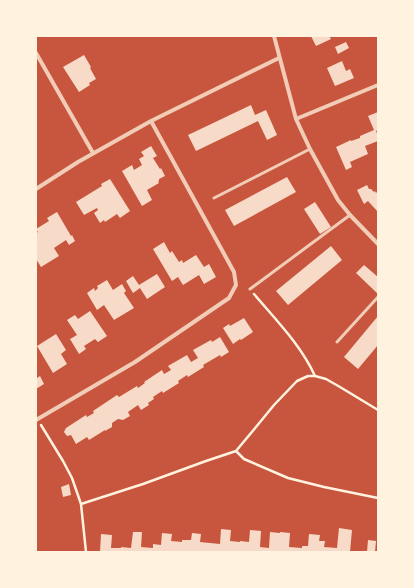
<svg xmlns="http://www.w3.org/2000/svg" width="414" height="588" font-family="'Titillium Web',sans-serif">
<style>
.building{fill:#f7dbc8}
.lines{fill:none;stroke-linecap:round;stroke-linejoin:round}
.path{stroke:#fff3e0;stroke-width:2.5}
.service{stroke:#f1ccb7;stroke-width:3}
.minor{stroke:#f1ccb7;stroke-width:4}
</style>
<rect width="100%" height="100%" fill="#c8553d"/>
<path class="building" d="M 311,36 L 329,36 L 331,39 L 316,46 Z
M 346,42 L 349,48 L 338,54 L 335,47 Z
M 84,55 L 91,67 L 90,68 L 96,79 L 89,83 L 90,85 L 79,92 L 63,67 Z
M 342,61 L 346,71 L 350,69 L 354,78 L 335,86 L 327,68 Z
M 251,105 L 255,115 L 266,110 L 277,135 L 267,140 L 258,121 L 196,151 L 188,135 Z
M 378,112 L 378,130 L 376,131 L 378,136 L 378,141 L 365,146 L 368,154 L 350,162 L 352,167 L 346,170 L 336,147 L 351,140 L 351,141 L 360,138 L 360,136 L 374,130 L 368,116 Z
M 151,146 L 157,156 L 153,158 L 160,169 L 161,168 L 165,176 L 159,179 L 159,181 L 158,181 L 159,183 L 147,190 L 152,200 L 142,206 L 122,171 L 132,165 L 134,170 L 142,165 L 139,159 L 144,156 L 141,152 Z
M 287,177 L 296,192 L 234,226 L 225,210 Z
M 110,179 L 130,211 L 120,218 L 117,214 L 105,222 L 104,220 L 100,223 L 94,213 L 98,210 L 97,208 L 84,215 L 76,202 L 102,186 L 101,184 Z
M 367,185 L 369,189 L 371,189 L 374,192 L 375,191 L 376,193 L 378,191 L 378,212 L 368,201 L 364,204 L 357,190 Z
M 315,202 L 331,227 L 320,234 L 304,209 Z
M 57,212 L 71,236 L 72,235 L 75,241 L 69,245 L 66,240 L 54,248 L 59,256 L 41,267 L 36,259 L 36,233 L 38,232 L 36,229 L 49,221 L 47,218 Z
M 164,242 L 170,253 L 172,251 L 179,262 L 182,260 L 183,263 L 196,255 L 204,267 L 209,264 L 216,277 L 204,284 L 199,275 L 183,285 L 178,277 L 172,281 L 153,249 Z
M 331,246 L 342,260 L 288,305 L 276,291 Z
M 364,265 L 378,277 L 378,294 L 356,273 Z
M 157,274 L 165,287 L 147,299 L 140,288 L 133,293 L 126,281 L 133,276 L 139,285 Z
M 107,280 L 113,290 L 122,284 L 126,291 L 124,293 L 134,308 L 114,320 L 104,305 L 97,310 L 87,293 L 94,288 L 95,291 L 98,288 L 97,286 Z
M 90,311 L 107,336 L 98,342 L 95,339 L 84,346 L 86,349 L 79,354 L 70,339 L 77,335 L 67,320 L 75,315 L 78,319 Z
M 378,316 L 378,345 L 358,369 L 344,357 Z
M 244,318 L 253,332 L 241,340 L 240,339 L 233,344 L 223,328 L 229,324 L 230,326 Z
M 56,334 L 66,350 L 61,354 L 67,364 L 53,373 L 37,346 Z
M 220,337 L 229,352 L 221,357 L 220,355 L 203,365 L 204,367 L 188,377 L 187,375 L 178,381 L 179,383 L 163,393 L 162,391 L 153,397 L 154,399 L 148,403 L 149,405 L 141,410 L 138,405 L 128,412 L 130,416 L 123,420 L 118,419 L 112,423 L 112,427 L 105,431 L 105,430 L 89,440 L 87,437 L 76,444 L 71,435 L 67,436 L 64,432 L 66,428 L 86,415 L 87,417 L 94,413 L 93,411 L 117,395 L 119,397 L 137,386 L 138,388 L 145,383 L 144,382 L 162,370 L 164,374 L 171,370 L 168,366 L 187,355 L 191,362 L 198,358 L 193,350 L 211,340 L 212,342 Z
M 36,376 L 37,378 L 40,376 L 44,384 L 36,389 Z
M 69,484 L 71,495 L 63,497 L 61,487 Z
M 339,528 L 352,530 L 350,552 L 100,552 L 101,534 L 112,535 L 111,548 L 121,548 L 121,547 L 131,548 L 133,532 L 142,532 L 141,547 L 153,548 L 153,544 L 161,545 L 162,533 L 172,534 L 171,541 L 182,542 L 182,540 L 191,540 L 192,533 L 201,534 L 200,542 L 220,544 L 221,529 L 231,530 L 230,541 L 240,542 L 240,541 L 249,542 L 250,530 L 261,531 L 260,547 L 269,548 L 270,532 L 280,533 L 280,532 L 290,533 L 289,547 L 302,548 L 302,546 L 308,546 L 309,534 L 320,535 L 319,541 L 325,541 L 324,547 L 337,548 Z
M 368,540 L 376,541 L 375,552 L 367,552 Z"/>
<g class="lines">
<path class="path" d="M 254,294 C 276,320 301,345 315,376
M 41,425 L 63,461 L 72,478 L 81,504 L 86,552
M 236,451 L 244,459 L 288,478 L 324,487 L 378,498
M 81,504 L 143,484 L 206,461 L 236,451 L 256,427 L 274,405 L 297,381 L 308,376 L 315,376 L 326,379 L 340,387 L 378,410"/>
<path class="service" d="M 214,198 L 310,149
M 250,289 L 350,215
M 337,342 L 378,297"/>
<path class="minor" d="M 274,36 L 296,119 L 310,149 L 338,200 L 350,215 L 378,244
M 36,53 L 93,153
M 296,119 L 378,85
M 36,189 L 78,162 L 151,121 L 279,58
M 36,420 L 135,362 L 229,298 L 236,285 L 234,272 L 151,121"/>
</g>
<rect width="414" height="588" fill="none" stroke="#fff3e0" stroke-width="74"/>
</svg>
